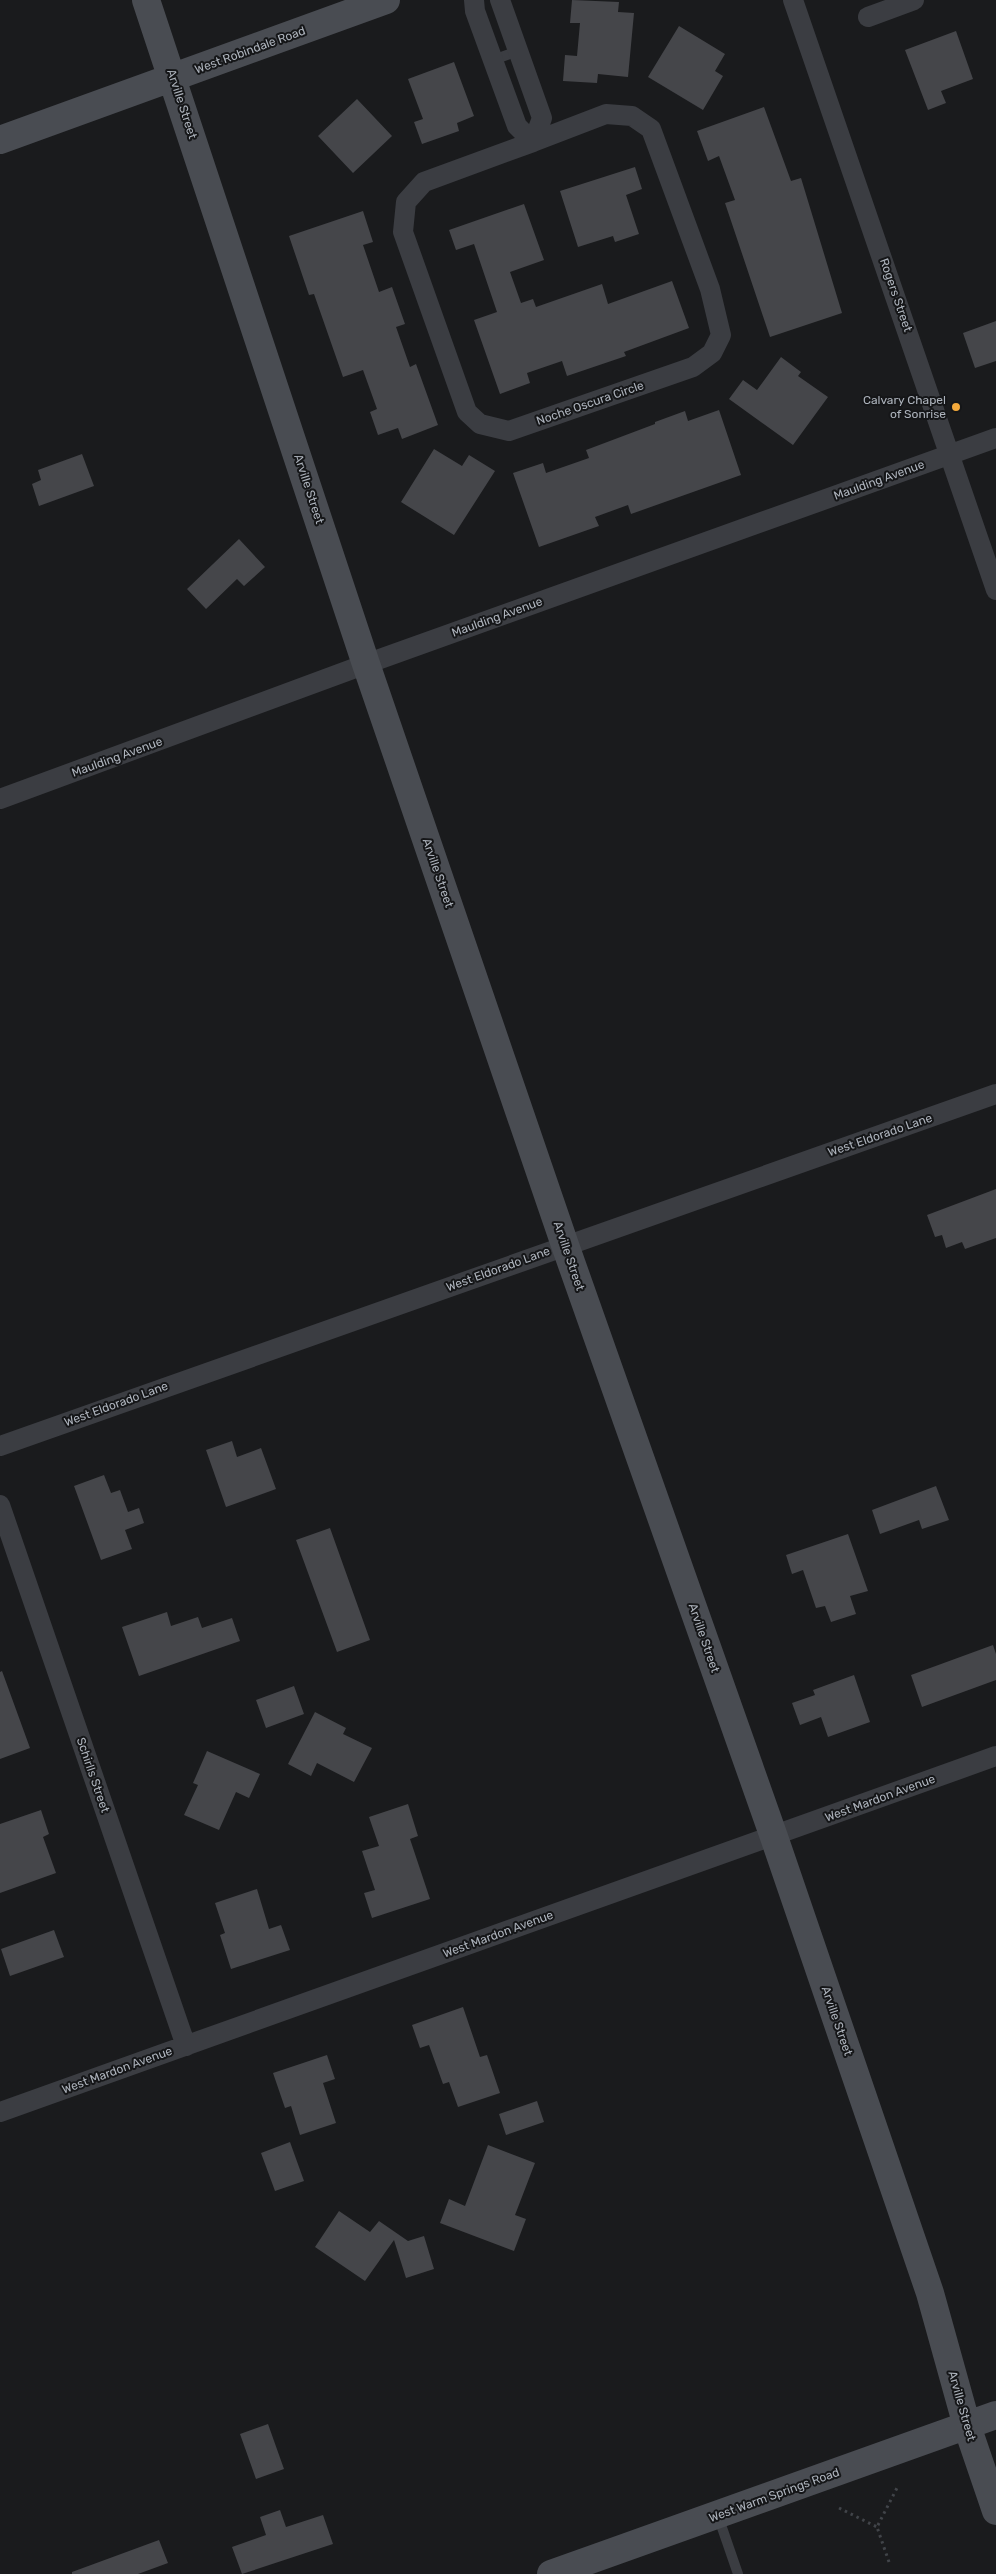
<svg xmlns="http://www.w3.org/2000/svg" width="996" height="2574" font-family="Rubik,sans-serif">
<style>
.building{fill:#45464a}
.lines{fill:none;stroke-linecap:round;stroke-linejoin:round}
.path{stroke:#414449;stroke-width:3;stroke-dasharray:2.5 4;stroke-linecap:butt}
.lane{stroke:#3b3d42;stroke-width:10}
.street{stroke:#3b3d42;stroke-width:20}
.secondary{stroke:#494c52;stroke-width:28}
.poi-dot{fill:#f4a93b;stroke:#151618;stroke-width:2}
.labels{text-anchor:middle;stroke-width:4;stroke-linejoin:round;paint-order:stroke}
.street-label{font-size:12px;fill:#adb3bc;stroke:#151618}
.poi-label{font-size:12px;fill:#adb3bc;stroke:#151618;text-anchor:end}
</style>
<rect width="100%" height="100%" fill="#1a1b1d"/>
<path class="building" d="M 572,0 L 619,2 L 618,12 L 634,13 L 628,77 L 598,74 L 597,83 L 563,81 L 565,55 L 577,56 L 580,23 L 570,23 Z
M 679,26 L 725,54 L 715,71 L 723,76 L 703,110 L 648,77 Z
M 956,31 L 973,79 L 941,91 L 946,103 L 928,110 L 905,50 Z
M 454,62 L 474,116 L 457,123 L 459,131 L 422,144 L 414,122 L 423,119 L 408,79 Z
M 357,99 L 392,136 L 353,173 L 318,136 Z
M 764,107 L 791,181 L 801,178 L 842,313 L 770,337 L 725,203 L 735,200 L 719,156 L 708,161 L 697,131 Z
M 635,167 L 642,189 L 626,195 L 639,234 L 615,242 L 613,236 L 578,247 L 560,191 Z
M 524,204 L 544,260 L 510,272 L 521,303 L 533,299 L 536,307 L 602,284 L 608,304 L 672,281 L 689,328 L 624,352 L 626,356 L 567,376 L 562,361 L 527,373 L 530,383 L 500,394 L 474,320 L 497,312 L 474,244 L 456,250 L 449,230 Z
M 363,211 L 373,242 L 363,245 L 379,292 L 392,287 L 405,324 L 396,327 L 410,367 L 416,364 L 438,425 L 402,439 L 398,428 L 378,435 L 370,412 L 377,409 L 363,370 L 343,377 L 314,294 L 309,295 L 289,236 Z
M 996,321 L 996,361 L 975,368 L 963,333 Z
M 781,357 L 801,372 L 798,376 L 828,397 L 793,445 L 729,399 L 743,380 L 757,390 Z
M 719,410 L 741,475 L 631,514 L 628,505 L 595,517 L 599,526 L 539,547 L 513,473 L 543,463 L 546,473 L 589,458 L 586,450 L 655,424 L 655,422 L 685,411 L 688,421 Z
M 434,449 L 462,466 L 469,455 L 495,471 L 454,535 L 401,502 Z
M 82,454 L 94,486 L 39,506 L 32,484 L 41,480 L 38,470 Z
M 239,539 L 265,567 L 244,586 L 237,579 L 206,609 L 187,589 Z
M 996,1189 L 996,1238 L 965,1249 L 962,1242 L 946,1248 L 942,1235 L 935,1237 L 927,1215 Z
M 232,1441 L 237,1457 L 261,1448 L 276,1489 L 226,1507 L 206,1450 Z
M 104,1475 L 111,1493 L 120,1490 L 128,1512 L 139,1508 L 144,1523 L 125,1530 L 132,1549 L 101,1560 L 74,1486 Z
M 936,1486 L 949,1520 L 922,1529 L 919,1520 L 880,1534 L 872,1510 Z
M 330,1528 L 370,1640 L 337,1652 L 296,1540 Z
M 848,1534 L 868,1591 L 850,1596 L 856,1614 L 831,1622 L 825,1606 L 816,1608 L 803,1570 L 792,1574 L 786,1555 Z
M 167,1612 L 171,1626 L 198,1617 L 202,1628 L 232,1618 L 240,1641 L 139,1676 L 122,1627 Z
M 993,1645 L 996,1654 L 996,1680 L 922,1707 L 911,1675 Z
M 2,1671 L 30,1748 L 0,1759 L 0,1672 Z
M 854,1675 L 870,1722 L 828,1737 L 821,1717 L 800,1725 L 792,1703 L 815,1695 L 813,1690 Z
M 294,1686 L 304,1714 L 266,1728 L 256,1700 Z
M 315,1712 L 346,1728 L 343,1734 L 372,1748 L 354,1782 L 317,1763 L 311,1776 L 288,1764 Z
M 207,1751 L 260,1774 L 249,1798 L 236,1792 L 219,1830 L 184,1815 L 198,1785 L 193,1783 Z
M 408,1804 L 418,1836 L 410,1839 L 430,1899 L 372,1918 L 364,1893 L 375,1890 L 362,1851 L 379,1846 L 369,1817 Z
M 41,1810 L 49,1834 L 43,1837 L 56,1873 L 0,1893 L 0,1824 Z
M 257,1889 L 269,1929 L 281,1925 L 290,1950 L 231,1969 L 220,1935 L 225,1933 L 215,1903 Z
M 54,1930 L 64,1957 L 10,1976 L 1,1949 Z
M 463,2007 L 480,2057 L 487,2055 L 500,2093 L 458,2107 L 449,2082 L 443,2084 L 429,2045 L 420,2048 L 412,2025 Z
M 327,2055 L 335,2079 L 323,2083 L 336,2123 L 300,2135 L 291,2106 L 285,2108 L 273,2073 Z
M 537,2101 L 544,2122 L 506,2135 L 499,2114 Z
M 290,2142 L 304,2181 L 275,2191 L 261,2153 Z
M 488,2145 L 535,2163 L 515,2215 L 526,2219 L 514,2251 L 440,2223 L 449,2199 L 465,2206 Z
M 339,2211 L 370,2232 L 379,2221 L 408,2241 L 424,2236 L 434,2269 L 406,2278 L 394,2240 L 365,2281 L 315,2247 Z
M 268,2424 L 284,2469 L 256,2479 L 240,2434 Z
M 280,2510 L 286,2527 L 323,2515 L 333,2544 L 242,2574 L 232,2547 L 266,2535 L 260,2517 Z
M 159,2540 L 168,2563 L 138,2574 L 72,2574 L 72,2572 Z"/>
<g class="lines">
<path class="path" d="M 839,2508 L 877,2527
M 889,2562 L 877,2527 L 898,2486"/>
<path class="lane" d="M 493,60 L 518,51
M 718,2516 L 738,2574"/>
<path class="street" d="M 474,0 L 475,11 L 517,126 L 533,142
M 500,0 L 542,118 L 533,142 L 424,182 L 406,202 L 403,232 L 467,412 L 480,424 L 509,431 L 693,367 L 712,353 L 721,335 L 710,289 L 651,129 L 632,116 L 606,114 L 533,142
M 793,0 L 996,590
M 868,17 L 914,0
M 0,799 L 366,664 L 996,438
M 0,1446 L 996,1094
M 0,1505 L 186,2046
M 0,2112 L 996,1756"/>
<path class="secondary" d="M 146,0 L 366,664 L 565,1245 L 774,1837 L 930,2293 L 967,2426 L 996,2511
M 0,140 L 386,0
M 551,2574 L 996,2415"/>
</g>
<circle class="poi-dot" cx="956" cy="407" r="5"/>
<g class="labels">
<g class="street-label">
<text transform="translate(250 50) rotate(-20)" y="4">West Robindale Road</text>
<text transform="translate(182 104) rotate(72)" y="4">Arville Street</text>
<text transform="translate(896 295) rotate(71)" y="4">Rogers Street</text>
<text transform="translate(590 403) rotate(-19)" y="4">Noche Oscura Circle</text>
<text transform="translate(879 480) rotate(-20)" y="4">Maulding Avenue</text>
<text transform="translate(309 489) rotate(72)" y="4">Arville Street</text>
<text transform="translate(497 617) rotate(-20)" y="4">Maulding Avenue</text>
<text transform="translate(117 757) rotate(-20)" y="4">Maulding Avenue</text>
<text transform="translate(438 873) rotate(71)" y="4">Arville Street</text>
<text transform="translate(880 1135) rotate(-19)" y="4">West Eldorado Lane</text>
<text transform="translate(569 1256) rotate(71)" y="4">Arville Street</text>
<text transform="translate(498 1269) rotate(-20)" y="4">West Eldorado Lane</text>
<text transform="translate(116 1404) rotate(-20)" y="4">West Eldorado Lane</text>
<text transform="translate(704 1638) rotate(71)" y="4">Arville Street</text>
<text transform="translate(93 1775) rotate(71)" y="4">Schirlls Street</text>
<text transform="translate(880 1798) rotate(-20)" y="4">West Mardon Avenue</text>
<text transform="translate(498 1934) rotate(-20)" y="4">West Mardon Avenue</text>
<text transform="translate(837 2021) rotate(71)" y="4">Arville Street</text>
<text transform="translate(117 2070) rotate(-20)" y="4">West Mardon Avenue</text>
<text transform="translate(962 2406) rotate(74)" y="4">Arville Street</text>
<text transform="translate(774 2495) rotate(-20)" y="4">West Warm Springs Road</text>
</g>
<g class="poi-label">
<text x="946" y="404">Calvary Chapel<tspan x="946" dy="14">of Sonrise</tspan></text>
</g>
</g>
</svg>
